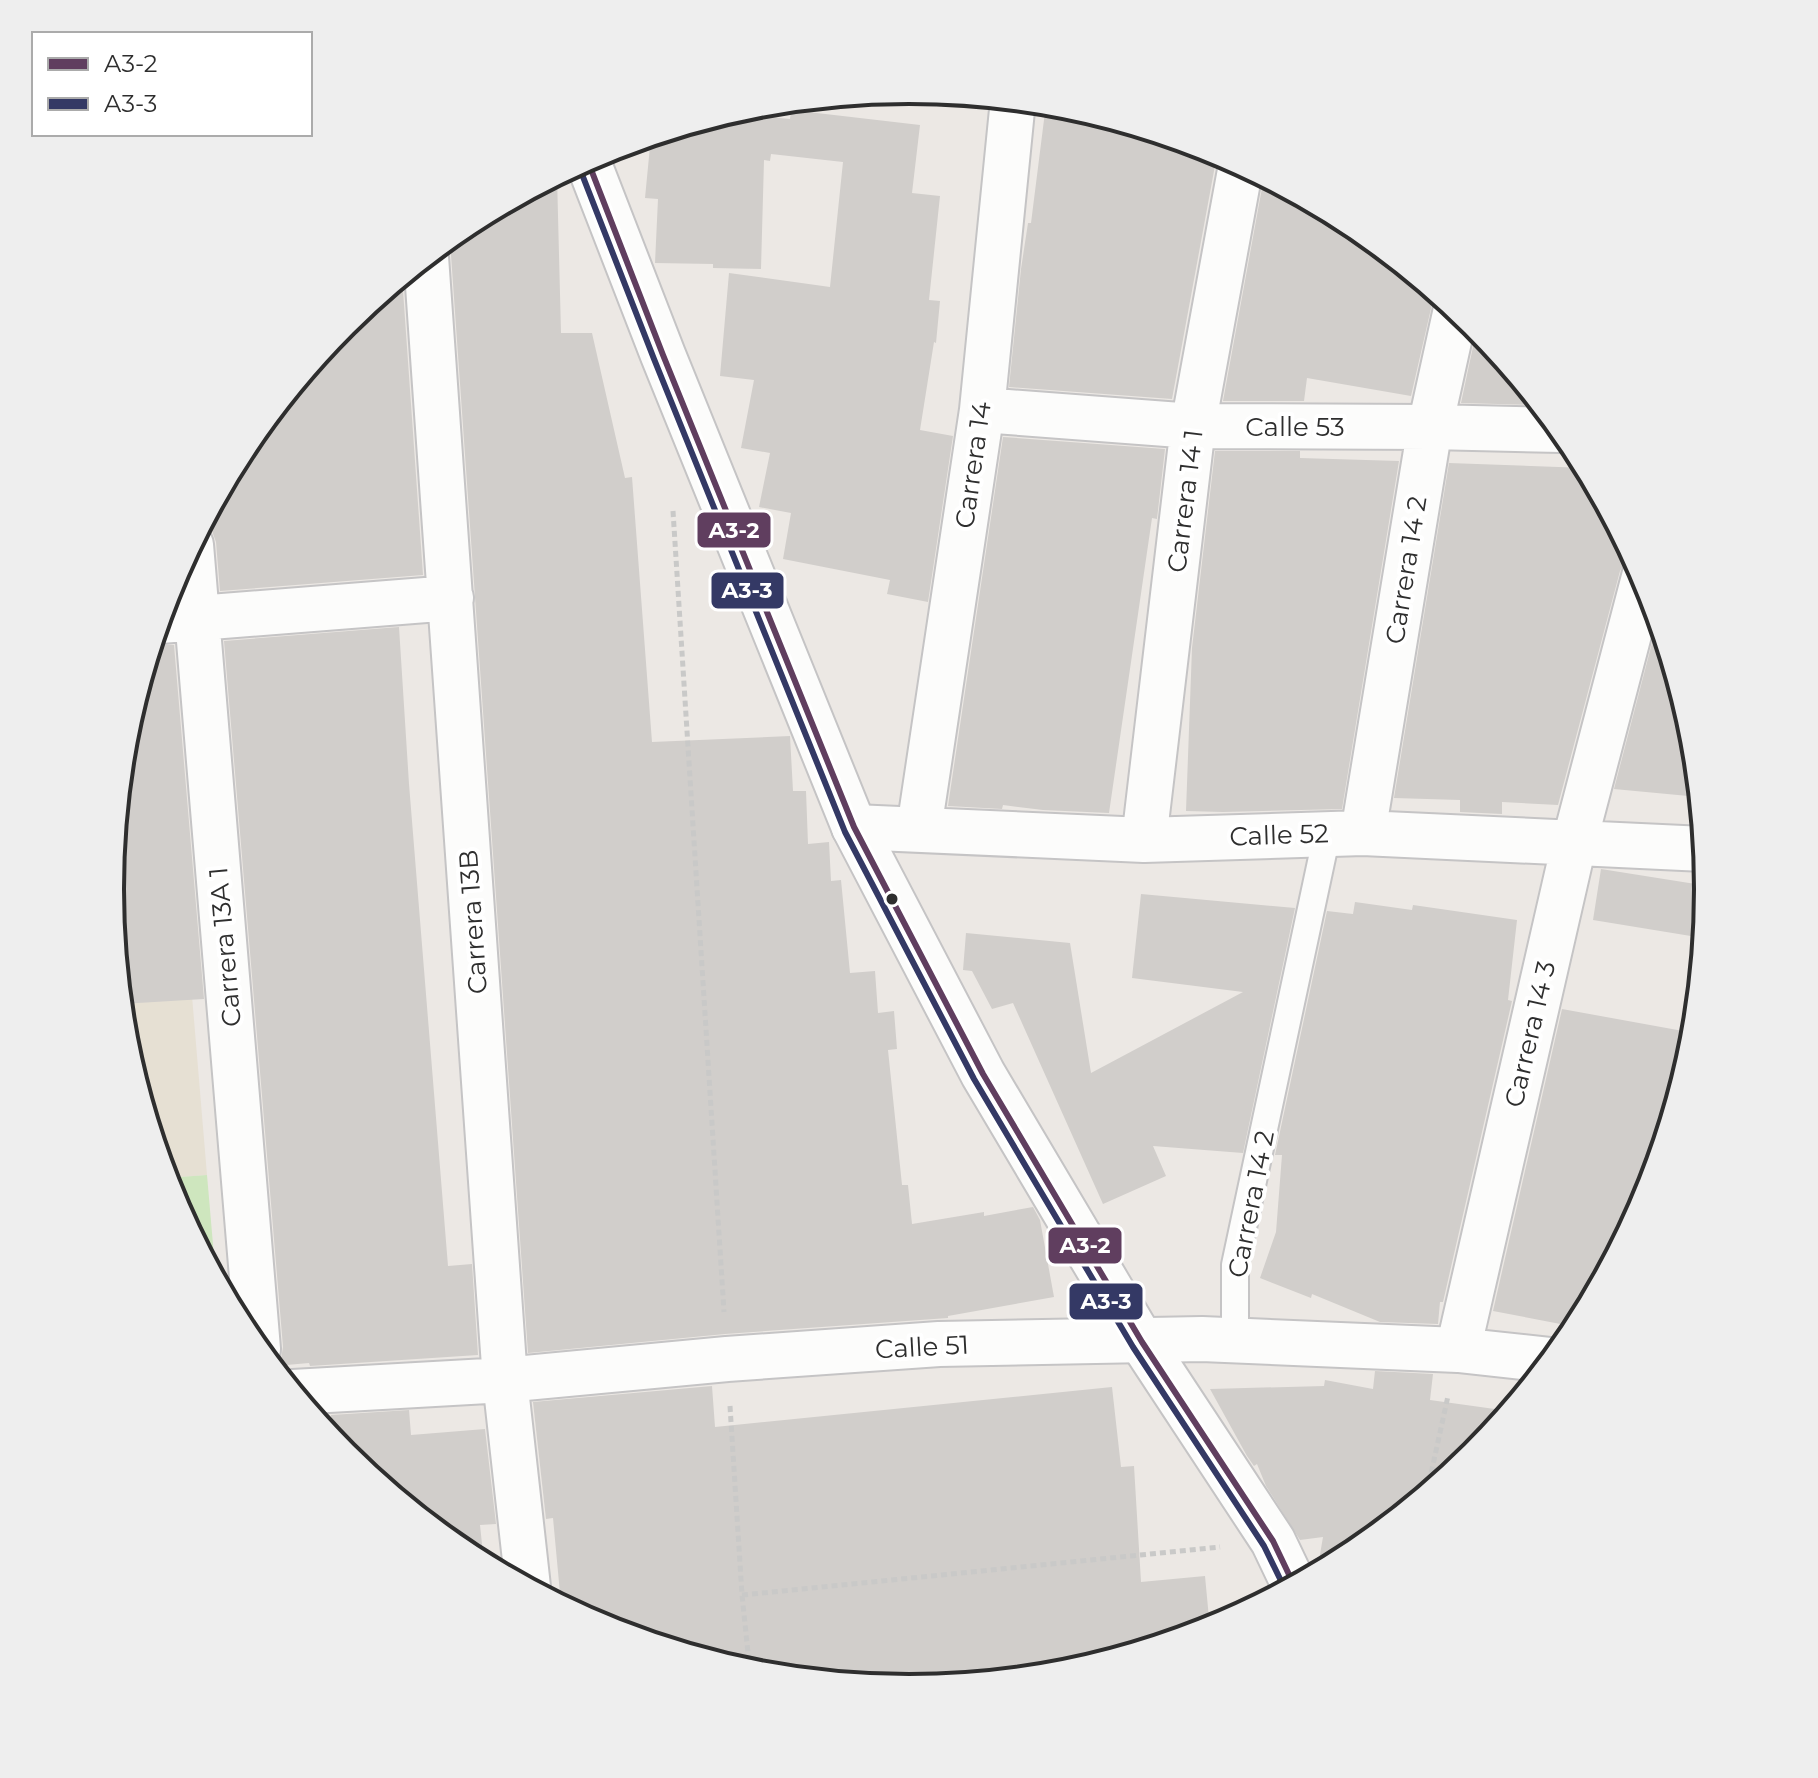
<svg xmlns="http://www.w3.org/2000/svg" width="1818" height="1778" font-family="Montserrat,sans-serif">
<style>
.education{fill:#e6e0d3}
.green{fill:#cee6be}
.building{fill:#d1cecb}
.lines{fill:none;stroke-linecap:round;stroke-linejoin:round}
.service-casing{stroke:#c5c4c5;stroke-width:30}
.minor-casing{stroke:#c5c4c5;stroke-width:48}
.secondary-casing{stroke:#c5c4c5;stroke-width:48}
.path{stroke:#c9c9c8;stroke-width:5;stroke-dasharray:6 4;stroke-linecap:butt}
.service{stroke:#fcfcfb;stroke-width:26}
.minor{stroke:#fcfcfb;stroke-width:44}
.secondary{stroke:#fcfcfb;stroke-width:44}
.bus-1-casing{stroke:#fff;stroke-width:12}
.bus-2-casing{stroke:#fff;stroke-width:12}
.bus-1{stroke:#603e5f;stroke-width:6}
.bus-2{stroke:#343965;stroke-width:6}
.bus-dot{fill:#2e2e2e;stroke:#fff;stroke-width:3}
.labels{text-anchor:middle;stroke-width:8;stroke-linejoin:round;paint-order:stroke}
.street-label{font-size:26px;fill:#2e2e2e;stroke:#fff}
.rim{fill:none;stroke:#2e2e2e;stroke-width:4}
.line-badge{stroke:#fff;stroke-width:3}
.badge-label{font-size:22px;text-anchor:middle;font-weight:bold;fill:#fff}
</style>
<rect width="100%" height="100%" fill="#ece8e4"/>
<path class="education" d="M 162,638 L 207,1175 L 166,1178 L 125,1044 L 110,889 L 125,733 L 154,639 Z"/>
<path class="green" d="M 207,1175 L 216,1279 L 171,1194 L 166,1178 Z"/>
<path class="building" d="M 1046,104 L 1065,105 L 1220,153 L 1216,160 L 1172,399 L 1009,387 L 1021,269 L 1028,223 L 1031,223 Z
M 791,110 L 920,125 L 912,193 L 940,196 L 929,300 L 940,301 L 936,343 L 934,342 L 920,430 L 953,436 L 928,602 L 887,594 L 890,580 L 783,559 L 791,513 L 759,507 L 770,453 L 741,448 L 754,380 L 720,376 L 729,273 L 830,287 L 843,162 L 771,154 L 770,161 L 764,160 L 761,269 L 713,268 L 713,264 L 655,263 L 658,199 L 645,198 L 651,136 L 729,113 L 790,119 Z
M 557,176 L 561,333 L 592,333 L 625,478 L 632,477 L 652,742 L 790,736 L 793,791 L 806,791 L 808,844 L 829,842 L 831,881 L 841,880 L 850,973 L 875,971 L 878,1013 L 894,1011 L 897,1049 L 888,1050 L 902,1185 L 908,1185 L 912,1224 L 984,1212 L 984,1216 L 1033,1207 L 1040,1220 L 1054,1297 L 948,1316 L 948,1318 L 725,1334 L 528,1353 L 451,255 L 445,241 L 465,224 Z
M 1264,177 L 1353,225 L 1437,293 L 1432,304 L 1411,396 L 1307,378 L 1304,401 L 1223,401 Z
M 402,276 L 423,575 L 220,591 L 216,542 L 212,531 L 203,523 L 245,445 L 344,324 Z
M 1477,328 L 1519,379 L 1540,405 L 1461,403 Z
M 1003,437 L 1165,449 L 1157,519 L 1152,518 L 1109,813 L 1043,810 L 1003,805 L 1002,809 L 948,806 Z
M 1215,451 L 1300,451 L 1300,458 L 1399,461 L 1342,809 L 1223,812 L 1186,811 L 1192,648 Z
M 1449,463 L 1586,468 L 1632,556 L 1626,560 L 1620,571 L 1558,805 L 1502,802 L 1502,814 L 1460,812 L 1460,800 L 1394,798 Z
M 1658,620 L 1693,734 L 1699,797 L 1614,789 Z
M 399,627 L 409,784 L 448,1266 L 472,1264 L 478,1355 L 310,1366 L 309,1363 L 275,1366 L 281,1359 L 283,1347 L 224,641 Z
M 152,644 L 174,645 L 204,999 L 121,1004 L 110,889 L 125,733 Z
M 1601,869 L 1708,886 L 1703,938 L 1593,920 Z
M 1141,894 L 1295,908 L 1243,1153 L 1153,1146 L 1166,1176 L 1103,1204 L 1013,1003 L 992,1009 L 972,971 L 963,970 L 966,933 L 1070,943 L 1091,1073 L 1243,992 L 1132,978 Z
M 1355,902 L 1412,910 L 1413,905 L 1517,920 L 1508,1000 L 1512,1001 L 1443,1302 L 1440,1302 L 1438,1324 L 1380,1322 L 1312,1294 L 1311,1298 L 1260,1278 L 1276,1232 L 1282,1155 L 1275,1155 L 1327,911 L 1353,914 Z
M 1562,1009 L 1694,1033 L 1693,1045 L 1647,1195 L 1576,1327 L 1493,1311 Z
M 1375,1371 L 1433,1374 L 1430,1400 L 1509,1411 L 1474,1454 L 1353,1554 L 1317,1572 L 1323,1537 L 1300,1540 L 1266,1486 L 1257,1464 L 1254,1466 L 1247,1456 L 1210,1389 L 1324,1386 L 1325,1380 L 1373,1389 Z
M 712,1386 L 715,1427 L 1112,1387 L 1121,1467 L 1134,1466 L 1141,1582 L 1205,1576 L 1210,1629 L 1064,1673 L 909,1688 L 753,1673 L 603,1627 L 561,1604 L 553,1518 L 546,1519 L 533,1402 Z
M 409,1410 L 411,1435 L 485,1429 L 496,1524 L 480,1525 L 484,1563 L 465,1553 L 344,1454 L 333,1441 L 331,1415 Z"/>
<g class="lines">
<defs>
<path id="service" d="M 1235,1340 L 1235,1265 L 1327,834"/>
<path id="minor" d="M 426,257 L 505,1380 L 528,1587
M 982,410 L 1193,426 L 1430,427 L 1561,430
M 191,545 L 258,1349
M 160,621 L 451,598
M 854,827 L 1144,840 L 1363,833 L 1704,849
M 919,829 L 982,410 L 1013,100
M 1363,833 L 1430,427 L 1456,309
M 1144,840 L 1193,426 L 1241,165
M 1458,1350 L 1574,844 L 1644,577
M 293,1392 L 505,1380 L 727,1359 L 939,1344 L 1202,1339 L 1458,1350 L 1551,1360"/>
<path id="secondary" d="M 587,159 L 663,355 L 854,827 L 983,1074 L 1142,1342 L 1273,1541 L 1294,1585"/>
</defs>
<use href="#service" class="service-casing"/>
<use href="#minor" class="minor-casing"/>
<use href="#secondary" class="secondary-casing"/>
<path class="path" d="M 673,511 L 724,1312
M 730,1406 L 742,1595 L 750,1672
M 1427,1492 L 1448,1396
M 742,1595 L 1220,1547"/>
<use href="#service" class="service"/>
<use href="#minor" class="minor"/>
<use href="#secondary" class="secondary"/>
<defs>
<path id="bus-1" d="M 587,159 L 663,355 L 854,827 L 983,1074 L 1142,1342 L 1273,1541 L 1294,1585"/>
<path id="bus-2" d="M 578,164 L 654,359 L 845,832 L 974,1079 L 1133,1347 L 1264,1546 L 1285,1589"/>
</defs>
<use href="#bus-1" class="bus-1-casing"/>
<use href="#bus-2" class="bus-2-casing"/>
<use href="#bus-1" class="bus-1"/>
<use href="#bus-2" class="bus-2"/>
</g>
<circle class="bus-dot" cx="892" cy="899" r="7"/>
<g class="labels">
<g class="street-label">
<text x="1295" y="436">Calle 53</text>
<text transform="translate(973 465) rotate(-82)" y="9">Carrera 14</text>
<text transform="translate(1185 501) rotate(-83)" y="9">Carrera 14 1</text>
<text transform="translate(1406 570) rotate(-81)" y="9">Carrera 14 2</text>
<text transform="translate(1279 835) rotate(-2)" y="9">Calle 52</text>
<text transform="translate(473 922) rotate(-94)" y="9">Carrera 13B</text>
<text transform="translate(225 947) rotate(-95)" y="9">Carrera 13A 1</text>
<text transform="translate(1530 1034) rotate(-77)" y="9">Carrera 14 3</text>
<text transform="translate(1251 1204) rotate(-79)" y="9">Carrera 14 2</text>
<text transform="translate(922 1347) rotate(-3)" y="9">Calle 51</text>
</g>
</g>
<path d="M0 0H1818V1778H0ZM124 889a785 785 0 1 1 1570 0a785 785 0 1 1-1570 0Z" fill="#eee" fill-rule="evenodd"/>
<path class="rim" d="M124 889a785 785 0 1 1 1570 0a785 785 0 1 1-1570 0Z"/>
<g class="line-badge">
<rect x="696" y="511" width="76" height="38" rx="8" fill="#603e5f"/>
<rect x="710" y="571" width="75" height="39" rx="8" fill="#343965"/>
<rect x="1047" y="1226" width="76" height="39" rx="8" fill="#603e5f"/>
<rect x="1068" y="1282" width="76" height="39" rx="8" fill="#343965"/>
</g>
<g class="badge-label">
<text x="734" y="538">A3-2</text>
<text x="747" y="598">A3-3</text>
<text x="1085" y="1253">A3-2</text>
<text x="1106" y="1309">A3-3</text>
</g>
<rect x="32" y="32" width="280" height="104" fill="#ffffff" stroke="#ababab" stroke-width="2"/>
<rect x="48" y="58" width="40" height="12" fill="#603e5f" stroke="#ababab" stroke-width="2"/>
<text x="104" y="72" font-size="24" fill="#2e2e2e">A3-2</text>
<rect x="48" y="98" width="40" height="12" fill="#343965" stroke="#ababab" stroke-width="2"/>
<text x="104" y="112" font-size="24" fill="#2e2e2e">A3-3</text>
</svg>
